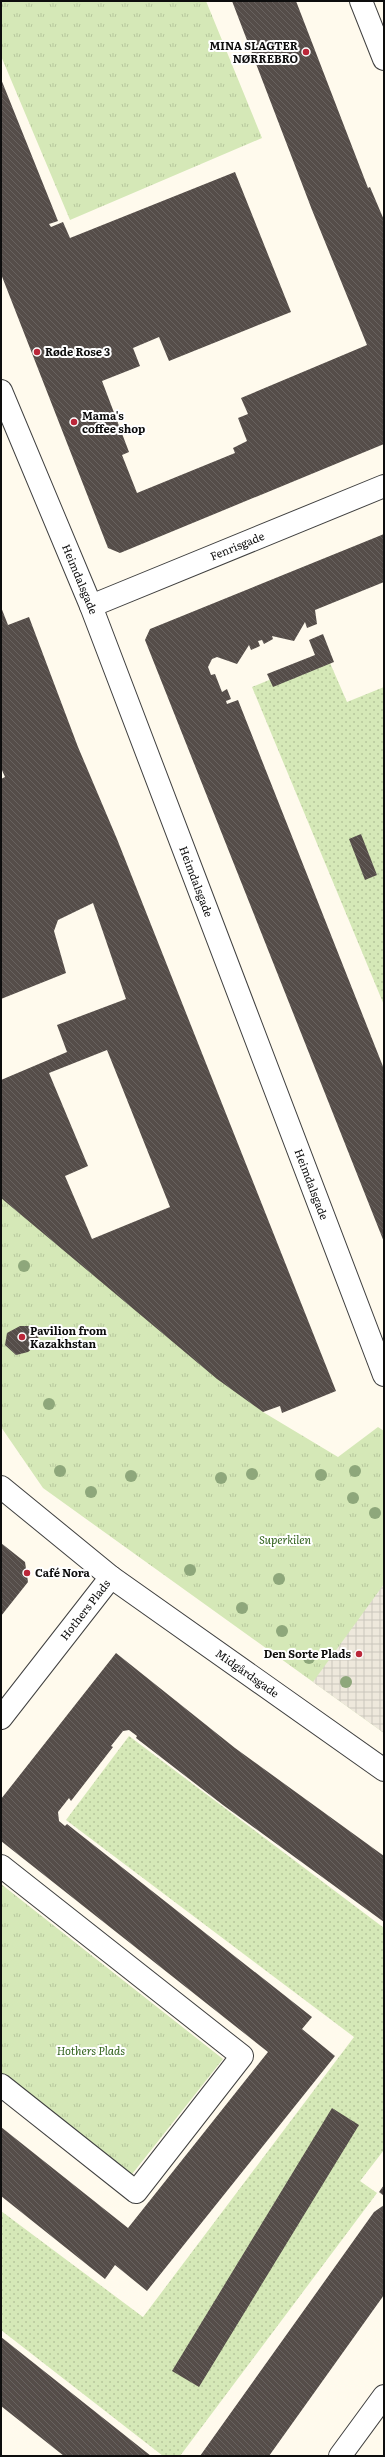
<svg xmlns="http://www.w3.org/2000/svg" width="385" height="2457" font-family="Literata,serif">
<style>
.grass{fill:url(#grass-dots)}
.park{fill:url(#park-tufts)}
.plaza{fill:url(#plaza-grid)}
.building{fill:url(#building-back-hatch);fill-rule:evenodd}
.lines{fill:none;stroke-linecap:round;stroke-linejoin:round}
.minor-casing{stroke:#404040;stroke-width:24}
.minor{stroke:#fff;stroke-width:22}
.tree{fill:#8ea77b}
.poi-dot{fill:#bb273a;stroke:#fff;stroke-width:1.5}
.labels{text-anchor:middle;stroke-width:4;stroke-linejoin:round;paint-order:stroke}
.poi-label{font-size:11px;font-weight:bold;fill:#0d0d0d;stroke:#fff;text-anchor:start}
.street-label{font-size:11px;fill:#0d0d0d;stroke:#fff}
.park-label{font-size:11px;font-style:italic;fill:#32631e;stroke:#fff}
</style>
<defs>
<pattern id="grass-dots" width="8" height="8" patternUnits="userSpaceOnUse"><rect width="8" height="8" fill="#d5e8b7"/><path d="M2 2h.1M6 6h.1" fill="none" stroke="#b6c69c" stroke-width="1.8" stroke-linecap="round"/></pattern>
<pattern id="park-tufts" width="24" height="20" patternUnits="userSpaceOnUse"><rect width="24" height="20" fill="#d5e8b7"/><path d="M3 7l-1-3M5 7V3M7 7l1-3M15 17l-1-3M17 17v-4M19 17l1-3" fill="none" stroke="#b6c69c"/></pattern>
<pattern id="plaza-grid" width="8" height="8" patternUnits="userSpaceOnUse"><rect width="8" height="8" fill="#eee8dc"/><path d="M0 4h8M4 0v8" fill="none" stroke="#cbc6bc"/></pattern>
<pattern id="building-back-hatch" width="6" height="6" patternUnits="userSpaceOnUse"><rect width="6" height="6" fill="#554d49"/><path d="M-1 5l2 2M0 0l6 6M5-1l2 2" fill="none" stroke="#68625f"/></pattern>
</defs>
<rect width="100%" height="100%" fill="#fffaed"/>
<path class="grass" d="M 327,656 L 347,702 L 384,687 L 384,1005 L 252,687 Z
M 129,1736 L 384,1928 L 384,2150 L 360,2181 L 377,2193 L 180,2456 L 163,2456 L 1,2330 L 1,2211 L 143,2317 L 354,2037 L 66,1820 Z"/>
<path class="park" d="M 1,1 L 206,1 L 262,138 L 70,220 L 1,56 Z
M 1,1197 L 263,1412 L 338,1457 L 378,1427 L 384,1431 L 384,1733 L 43,1488 L 1,1427 Z
M 1,1884 L 223,2059 L 129,2178 L 1,2077 Z"/>
<path class="plaza" d="M 384,1584 L 384,1733 L 313,1682 Z"/>
<path class="building" d="M 232,1 L 296,1 L 368,188 L 370,187 L 384,220 L 384,444 L 120,553 L 108,548 L 1,274 L 1,79 L 58,221 L 49,224 L 51,227 L 63,222 L 70,238 L 235,172 L 291,312 L 169,361 L 159,337 L 133,348 L 140,366 L 102,381 L 129,452 L 122,455 L 137,493 L 235,453 L 233,448 L 247,441 L 238,418 L 248,414 L 241,398 L 367,345 L 312,210 Z
M 384,534 L 384,582 L 315,610 L 317,624 L 307,628 L 305,622 L 294,641 L 272,636 L 273,639 L 264,644 L 262,640 L 258,641 L 260,646 L 251,650 L 249,645 L 237,664 L 217,657 L 212,659 L 208,667 L 211,675 L 215,674 L 222,692 L 227,689 L 231,699 L 226,701 L 227,704 L 238,700 L 384,1069 L 384,1242 L 145,640 L 150,629 Z
M 1,607 L 8,625 L 29,617 L 78,747 L 117,839 L 336,1391 L 282,1413 L 280,1406 L 263,1412 L 217,1379 L 1,1198 L 1,1080 L 67,1052 L 57,1025 L 126,999 L 93,903 L 58,920 L 54,931 L 66,973 L 1,999 L 1,779 L 5,777 L 1,768 ZM 107,1050 L 170,1207 L 92,1239 L 65,1176 L 88,1166 L 49,1073 Z
M 323,634 L 334,662 L 273,687 L 267,674 L 315,655 L 309,640 Z
M 361,834 L 377,875 L 365,880 L 349,839 Z
M 20,1326 L 34,1326 L 40,1342 L 28,1352 L 16,1355 L 5,1345 L 7,1333 Z
M 1,1543 L 25,1562 L 28,1582 L 1,1616 Z
M 116,1653 L 235,1748 L 384,1856 L 384,1922 L 223,1805 L 136,1738 L 137,1736 L 129,1730 L 123,1731 L 111,1746 L 113,1747 L 71,1801 L 69,1798 L 58,1812 L 59,1821 L 65,1826 L 67,1824 L 312,2017 L 302,2029 L 335,2056 L 147,2291 L 115,2265 L 105,2279 L 1,2196 L 1,2127 L 128,2228 L 268,2052 L 1,1841 L 1,1799 Z
M 332,2108 L 359,2125 L 199,2387 L 172,2371 Z
M 384,2185 L 384,2196 L 379,2192 Z
M 384,2205 L 384,2295 L 269,2456 L 200,2456 L 374,2212 Z
M 1,2337 L 151,2456 L 64,2456 L 1,2406 Z"/>
<g class="lines">
<defs>
<g id="minor">
<path d="M 361,1 L 384,59"/>
<path id="s1" d="M 1,391 L 91,606 L 384,1375"/>
<path id="s2" d="M 91,606 L 384,486"/>
<path id="s3" d="M 1,1487 L 111,1577 L 384,1770"/>
<path id="s4" d="M 1,1718 L 111,1577"/>
<path d="M 1,1866 L 242,2056 L 136,2192 L 1,2085"/>
<path d="M 340,2456 L 384,2396"/>
</g>
</defs>
<use href="#minor" class="minor-casing"/>
<use href="#minor" class="minor"/>
</g>
<g class="tree">
<circle cx="24" cy="1266" r="6"/>
<circle cx="49" cy="1404" r="6"/>
<circle cx="60" cy="1471" r="6"/>
<circle cx="355" cy="1471" r="6"/>
<circle cx="252" cy="1474" r="6"/>
<circle cx="321" cy="1475" r="6"/>
<circle cx="131" cy="1476" r="6"/>
<circle cx="221" cy="1478" r="6"/>
<circle cx="91" cy="1492" r="6"/>
<circle cx="353" cy="1498" r="6"/>
<circle cx="375" cy="1513" r="6"/>
<circle cx="190" cy="1570" r="6"/>
<circle cx="279" cy="1579" r="6"/>
<circle cx="242" cy="1608" r="6"/>
<circle cx="282" cy="1631" r="6"/>
<circle cx="309" cy="1658" r="6"/>
<circle cx="346" cy="1682" r="6"/>
</g>
<g class="poi-dot">
<circle cx="306" cy="52" r="4"/>
<circle cx="37" cy="352" r="4"/>
<circle cx="74" cy="422" r="4"/>
<circle cx="22" cy="1337" r="4"/>
<circle cx="27" cy="1573" r="4"/>
<circle cx="359" cy="1654" r="4"/>
</g>
<g class="labels">
<g class="poi-label">
<text x="298" y="50" text-anchor="end">MINA SLAGTER<tspan x="298" dy="13">NØRREBRO</tspan></text>
<text x="45" y="356">Røde Rose 3</text>
<text x="82" y="420">Mama's<tspan x="82" dy="13">coffee shop</tspan></text>
<text x="30" y="1335">Pavilion from<tspan x="30" dy="13">Kazakhstan</tspan></text>
<text x="35" y="1577">Café Nora</text>
<text x="351" y="1658" text-anchor="end">Den Sorte Plads</text>
</g>
<g class="street-label">
<text dy="4" stroke="none"><textPath href="#s2" startOffset="158">Fenrisgade</textPath></text>
<text dy="4" stroke="none"><textPath href="#s1" startOffset="204">Heimdalsgade</textPath></text>
<text dy="4" stroke="none"><textPath href="#s1" startOffset="528">Heimdalsgade</textPath></text>
<text dy="4" stroke="none"><textPath href="#s1" startOffset="852">Heimdalsgade</textPath></text>
<text dy="4" stroke="none"><textPath href="#s4" startOffset="137">Hothers Plads</textPath></text>
<text dy="4" stroke="none"><textPath href="#s3" startOffset="309">Midgårdsgade</textPath></text>
</g>
<g class="park-label">
<text x="285" y="1544">Superkilen</text>
<text x="91" y="2055">Hothers Plads</text>
</g>
</g>
<rect width="385" height="2457" fill="none" stroke="#0d0d0d" stroke-width="4"/>
</svg>
